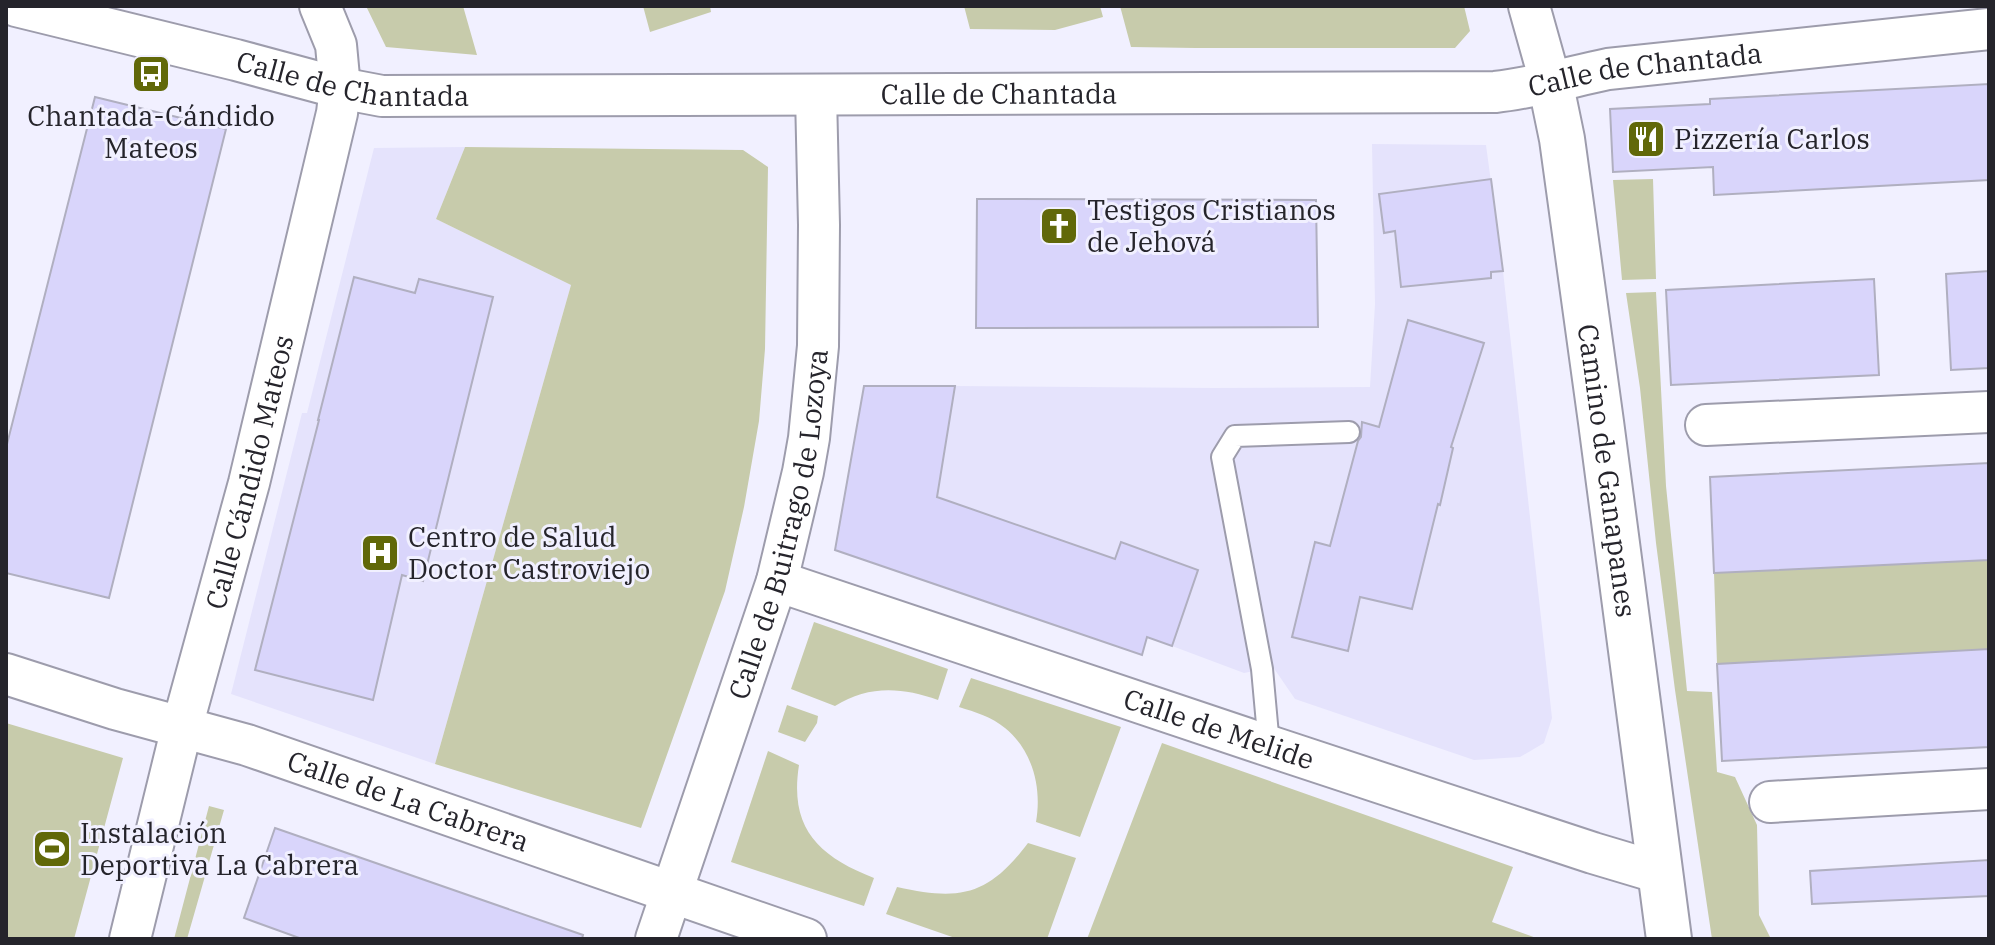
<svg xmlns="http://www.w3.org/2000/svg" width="1995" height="945" font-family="'IBM Plex Serif',serif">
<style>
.built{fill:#e5e3fc}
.green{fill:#c7cbab}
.building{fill:#d9d5fb;stroke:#b0afc0;stroke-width:2}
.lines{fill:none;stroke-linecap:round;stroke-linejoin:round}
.service-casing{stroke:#9d9cac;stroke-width:24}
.minor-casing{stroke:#9d9cac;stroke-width:44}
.tertiary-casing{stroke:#9d9cac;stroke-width:48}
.service{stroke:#fff;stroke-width:20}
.minor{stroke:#fff;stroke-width:40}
.tertiary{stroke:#fff;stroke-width:44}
.labels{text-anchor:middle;stroke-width:6;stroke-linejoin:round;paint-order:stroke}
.street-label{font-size:28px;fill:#25242b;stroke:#f1f0ff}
.poi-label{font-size:28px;fill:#25242b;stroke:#f1f0ff;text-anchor:start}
</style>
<rect width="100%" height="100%" fill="#f1f0ff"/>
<path class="built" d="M 1372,144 L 1486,145 L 1503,271 L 1552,718 L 1544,743 L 1520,757 L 1474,760 L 1295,699 L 1273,667 L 1244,673 L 1172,646 L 1198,570 L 1121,542 L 1115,559 L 937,497 L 955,386 L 1214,388 L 1370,387 L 1375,304 Z
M 465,147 L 436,219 L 571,285 L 435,764 L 231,694 L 302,413 L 307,413 L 374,148 Z"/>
<path class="green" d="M 366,6 L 463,6 L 477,55 L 386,47 Z
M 643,6 L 710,6 L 711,12 L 650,32 Z
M 964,6 L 993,6 L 994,8 L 1001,6 L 1100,6 L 1103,17 L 1055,30 L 970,29 Z
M 1120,6 L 1464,6 L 1470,31 L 1455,48 L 1195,48 L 1131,47 Z
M 465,147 L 743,150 L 768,167 L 765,349 L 759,421 L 744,507 L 725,591 L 641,828 L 435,764 L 571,285 L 436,219 Z
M 1653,179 L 1656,279 L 1622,280 L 1613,180 Z
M 1656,292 L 1666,486 L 1687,691 L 1712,692 L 1717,772 L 1735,777 L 1757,825 L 1759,915 L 1771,939 L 1712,939 L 1675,690 L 1656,543 L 1640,388 L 1626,293 Z
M 1989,560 L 1989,649 L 1717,664 L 1714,573 Z
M 814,622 L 948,669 L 938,700 C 902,687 868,685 835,706 L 791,689 Z
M 971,678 L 1121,727 L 1080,837 L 1036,822 C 1042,788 1033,751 1005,728 C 992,717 975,712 959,707 Z
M 787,705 L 818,716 L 817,723 L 805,742 L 778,732 Z
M 6,723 L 123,758 L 74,939 L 6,939 Z
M 1162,743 L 1513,867 L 1492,922 L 1539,939 L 1087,939 Z
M 768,751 L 799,765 C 789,828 818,856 874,878 L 864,906 L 731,862 Z
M 209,806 L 224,810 L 187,939 L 174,939 Z
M 1028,843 L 1076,858 L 1047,939 L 958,939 L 886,914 L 897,887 C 960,901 988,896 1028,843 Z"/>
<path class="building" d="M 1989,84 L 1989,180 L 1714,195 L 1713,167 L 1613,172 L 1610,109 L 1710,104 L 1710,99 Z
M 95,97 L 226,129 L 109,598 L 6,573 L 6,448 Z
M 1491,179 L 1503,271 L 1491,272 L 1491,278 L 1401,287 L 1395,231 L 1384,233 L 1379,194 Z
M 977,199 L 1316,200 L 1318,327 L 976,328 Z
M 1989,271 L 1989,368 L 1951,370 L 1946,274 Z
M 354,277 L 415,293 L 419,279 L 493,297 L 423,581 L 402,575 L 373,700 L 255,670 L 319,420 L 318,420 Z
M 1874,279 L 1879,375 L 1671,385 L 1666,290 Z
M 1408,320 L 1484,343 L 1451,447 L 1453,448 L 1440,505 L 1438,504 L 1412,609 L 1360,597 L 1348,651 L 1292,637 L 1315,542 L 1330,546 L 1358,441 L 1361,437 L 1362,422 L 1379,427 Z
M 864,386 L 955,386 L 937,497 L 1115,559 L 1121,542 L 1198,570 L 1172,646 L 1147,637 L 1142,655 L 835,550 Z
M 1989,463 L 1989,560 L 1714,573 L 1710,477 Z
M 1989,649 L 1989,747 L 1722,761 L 1717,664 Z
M 275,828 L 583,935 L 582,939 L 302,939 L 244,918 Z
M 1989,860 L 1989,896 L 1812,904 L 1810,871 Z"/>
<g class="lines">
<defs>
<path id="service" d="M 1269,746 L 1262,669 L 1222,457 L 1235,436 L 1349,432"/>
<g id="minor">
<path id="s1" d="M 16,6 L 236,60 L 340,88 L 382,96 L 1495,92 C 1533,88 1570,77 1608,69 L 1989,29"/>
<path d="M 1529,6 L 1550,81"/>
<path d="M 1706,425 L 1989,412"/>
<path id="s2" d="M 777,581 L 1269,746 L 1593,853 L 1660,873"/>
<path id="s3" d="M 6,674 L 115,709 L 247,745 L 806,939"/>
<path d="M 1770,802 L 1989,789"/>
<path id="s4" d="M 130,939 L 182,727 L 249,483 L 337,113 L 340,88 L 336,45 L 320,6"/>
<path id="s5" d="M 656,939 L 777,581 L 803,472 L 809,438 L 818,346 L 819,225 L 816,95"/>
</g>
<g id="tertiary">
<path id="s6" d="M 1550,81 L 1562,139 L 1601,422 L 1669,939"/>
</g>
</defs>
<use href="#service" class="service-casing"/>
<use href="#minor" class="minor-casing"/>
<use href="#tertiary" class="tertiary-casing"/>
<use href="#service" class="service"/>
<use href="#minor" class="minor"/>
<use href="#tertiary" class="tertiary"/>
</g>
<defs>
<symbol id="bus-square" viewBox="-11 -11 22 22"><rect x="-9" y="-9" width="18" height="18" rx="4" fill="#616809" stroke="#f1f0ff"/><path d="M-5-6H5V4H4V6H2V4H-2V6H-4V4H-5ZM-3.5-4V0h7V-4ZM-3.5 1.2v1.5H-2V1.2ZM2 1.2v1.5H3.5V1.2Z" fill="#fff"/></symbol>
<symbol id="restaurant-square" viewBox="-11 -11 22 22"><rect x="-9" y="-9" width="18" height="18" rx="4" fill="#616809" stroke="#f1f0ff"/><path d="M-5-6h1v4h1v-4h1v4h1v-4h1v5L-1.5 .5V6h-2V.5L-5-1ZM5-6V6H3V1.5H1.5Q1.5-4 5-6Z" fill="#fff"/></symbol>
<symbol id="church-square" viewBox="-11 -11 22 22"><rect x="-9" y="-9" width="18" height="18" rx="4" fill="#616809" stroke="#f1f0ff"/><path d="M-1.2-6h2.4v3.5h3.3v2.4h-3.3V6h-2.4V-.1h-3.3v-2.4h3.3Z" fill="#fff"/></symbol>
<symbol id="hospital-square" viewBox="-11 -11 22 22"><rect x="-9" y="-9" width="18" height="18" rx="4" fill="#616809" stroke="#f1f0ff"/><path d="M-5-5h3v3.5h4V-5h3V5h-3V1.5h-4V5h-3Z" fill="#fff"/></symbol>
<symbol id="stadium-square" viewBox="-11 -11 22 22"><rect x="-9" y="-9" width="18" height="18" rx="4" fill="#616809" stroke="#f1f0ff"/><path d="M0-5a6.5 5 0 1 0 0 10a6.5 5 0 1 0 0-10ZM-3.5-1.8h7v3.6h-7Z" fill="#fff"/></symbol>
</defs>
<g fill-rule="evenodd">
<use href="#bus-square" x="129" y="52" width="44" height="44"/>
<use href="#restaurant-square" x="1624" y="117" width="44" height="44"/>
<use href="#church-square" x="1037" y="204" width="44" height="44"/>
<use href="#hospital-square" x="358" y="531" width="44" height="44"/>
<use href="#stadium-square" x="30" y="827" width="44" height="44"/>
</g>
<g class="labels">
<g class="street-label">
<text dy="10" stroke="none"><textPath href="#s1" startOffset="1642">Calle de Chantada</textPath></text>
<text dy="10" stroke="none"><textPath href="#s1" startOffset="346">Calle de Chantada</textPath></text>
<text dy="10" stroke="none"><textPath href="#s1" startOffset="994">Calle de Chantada</textPath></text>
<text dy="10" stroke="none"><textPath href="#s6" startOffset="394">Camino de Ganapanes</textPath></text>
<text dy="10" stroke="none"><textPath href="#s4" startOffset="482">Calle Cándido Mateos</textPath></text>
<text dy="10" stroke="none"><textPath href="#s5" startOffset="434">Calle de Buitrago de Lozoya</textPath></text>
<text dy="10" stroke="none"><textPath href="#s2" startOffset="466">Calle de Melide</textPath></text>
<text dy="10" stroke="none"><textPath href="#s3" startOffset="422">Calle de La Cabrera</textPath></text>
</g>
<g class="poi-label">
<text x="151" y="126" text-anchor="middle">Chantada-Cándido<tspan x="151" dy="32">Mateos</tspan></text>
<text x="1674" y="149">Pizzería Carlos</text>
<text x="1087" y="220">Testigos Cristianos<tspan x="1087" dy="32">de Jehová</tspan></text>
<text x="408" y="547">Centro de Salud<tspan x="408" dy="32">Doctor Castroviejo</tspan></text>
<text x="80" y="843">Instalación<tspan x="80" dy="32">Deportiva La Cabrera</tspan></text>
</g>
</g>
<rect width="1995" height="945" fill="none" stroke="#25242b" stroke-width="16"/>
</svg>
